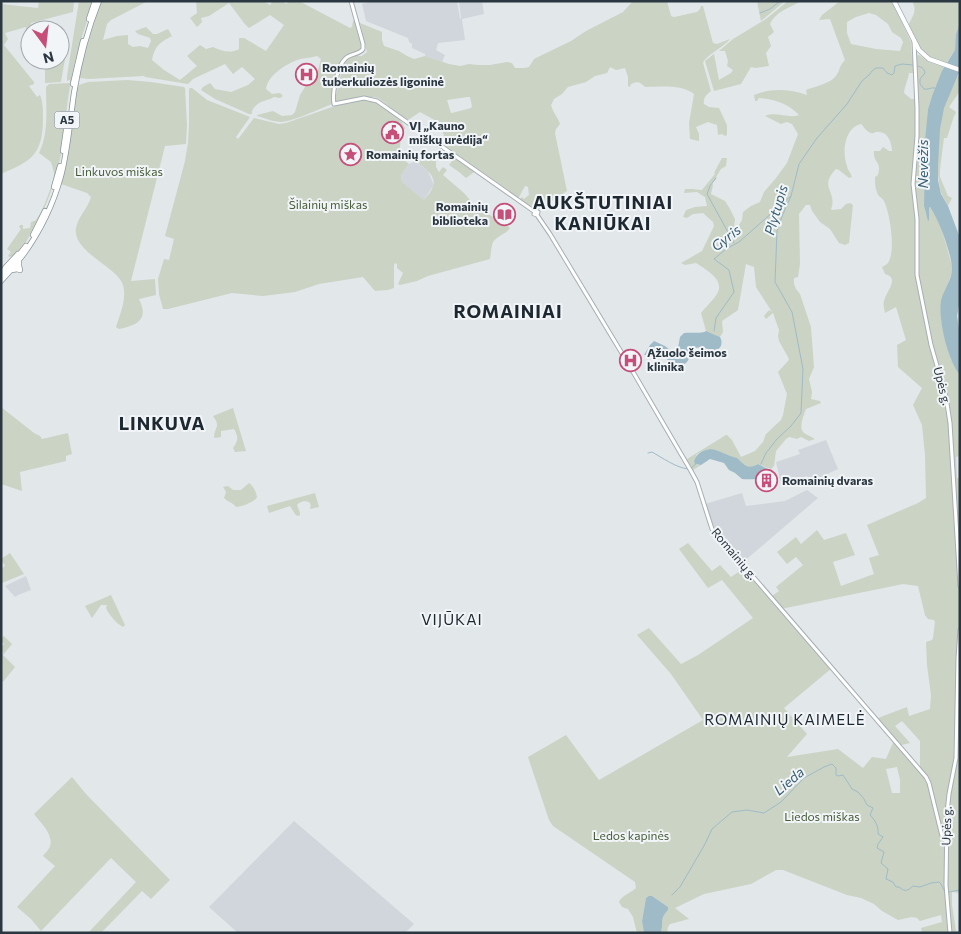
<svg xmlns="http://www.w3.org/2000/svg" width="961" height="934" font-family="Commissioner,sans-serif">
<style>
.built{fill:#d0d6db}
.green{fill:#cbd3c4;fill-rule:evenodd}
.water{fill:#9fbbc7}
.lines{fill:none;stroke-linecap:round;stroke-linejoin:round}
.stream{stroke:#9fbbc7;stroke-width:1}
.secondary-casing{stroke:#a7afb4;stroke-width:5}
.primary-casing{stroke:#a2adb5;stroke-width:5.5}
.highway-casing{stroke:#8a979f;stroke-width:6}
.secondary{stroke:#fff;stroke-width:3}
.primary{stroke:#fff;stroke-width:4}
.highway{stroke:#fff;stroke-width:4.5}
.labels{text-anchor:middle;stroke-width:4;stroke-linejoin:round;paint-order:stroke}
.shield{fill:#f2f5f7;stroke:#677078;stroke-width:1}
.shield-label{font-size:11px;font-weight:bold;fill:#2b3741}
.poi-label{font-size:12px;font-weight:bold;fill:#2b3741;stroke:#f2f5f7;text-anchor:start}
.park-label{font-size:12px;fill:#475b39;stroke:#f2f5f7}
.street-label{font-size:12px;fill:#2b3741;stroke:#f2f5f7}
.water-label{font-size:14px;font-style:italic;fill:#375e72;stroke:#f2f5f7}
.quarter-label{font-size:15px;letter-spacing:1px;fill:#1d2831;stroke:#f2f5f7}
.district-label{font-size:18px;font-weight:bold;letter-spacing:1px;fill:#1d2831;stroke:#f2f5f7}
</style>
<rect width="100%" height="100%" fill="#e2e7ea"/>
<path class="built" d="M 373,1 L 457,1 L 460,19 L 461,18 L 459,1 L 482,1 L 484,14 L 462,19 L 465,40 L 438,43 L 436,50 L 445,55 L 442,62 L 425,56 L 425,54 L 412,48 L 412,44 L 409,42 L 408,38 L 366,21 L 362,4 Z
M 415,161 L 428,171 L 433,183 L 433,186 L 424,200 L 402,182 L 401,175 L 409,164 Z
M 826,440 L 838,469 L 811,482 L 807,476 L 793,481 L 781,483 L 776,462 L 800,454 L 798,450 Z
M 807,490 L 818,498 L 742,563 L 713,529 L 705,504 L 742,493 L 746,506 L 785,501 Z
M 26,576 L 31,590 L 18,595 L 15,597 L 5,586 Z
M 294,821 L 301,827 L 414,924 L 405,933 L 238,933 L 209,907 Z"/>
<path class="green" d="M 39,1 L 74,1 L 73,12 L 31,23 L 30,50 L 26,41 L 26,27 L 5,33 L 8,39 L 4,45 L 34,82 L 34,84 L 29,86 L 37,97 L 40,95 C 43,102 43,110 43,118 C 43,154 32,161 1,174 L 1,4 L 38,8 Z
M 79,1 L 94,1 C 84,29 75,57 70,86 C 66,108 65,131 61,154 C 55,183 46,210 30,235 C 25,244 20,253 10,257 L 8,256 L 11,252 L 7,249 L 21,229 L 19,227 L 20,225 L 23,225 L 23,229 L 30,228 L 31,222 C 33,221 34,221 35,221 C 41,216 54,182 54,174 C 54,171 52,166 51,162 L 39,153 C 49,133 46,109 46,87 L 49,84 L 70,83 L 70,80 L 67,81 L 67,76 Z
M 100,1 L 148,1 L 111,20 L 107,24 L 103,40 L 117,36 L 128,35 L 128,44 L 133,47 L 140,46 L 148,48 L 151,41 L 150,38 L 138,34 L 135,31 L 146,27 L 153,34 L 157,34 L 168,29 L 172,36 C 159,43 155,46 152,60 L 164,70 L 180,80 L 197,66 L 187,56 L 200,45 L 206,49 L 213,47 C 222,51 230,54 239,49 L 239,38 L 244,38 L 266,51 L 284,25 L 270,15 L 249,28 L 244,23 L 229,3 L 209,16 L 201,18 L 202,22 L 197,27 L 190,18 L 197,13 L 196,1 L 263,1 L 270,5 L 273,1 L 280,1 L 287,4 L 288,1 L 299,1 L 350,28 L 352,27 L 353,21 L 355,20 L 363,47 L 361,51 C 355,52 349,53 345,57 C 335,65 334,92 332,104 C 319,109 294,121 281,122 C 273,122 265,118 257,116 L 257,115 L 273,111 L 282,116 L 292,115 L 295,112 L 300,95 L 310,79 L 317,74 L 321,59 L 317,56 C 310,58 303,58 297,60 C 285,65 268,75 266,89 L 272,94 L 280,93 L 283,96 L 280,98 L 274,97 C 265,102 258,100 252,111 L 252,114 L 249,114 L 215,99 L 201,90 L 203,87 L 210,83 L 215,89 L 231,92 L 248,85 L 255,79 L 242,67 L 233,74 L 225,64 L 193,79 L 188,84 L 145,77 L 144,76 L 89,79 L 80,78 L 80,69 L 88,37 Z
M 633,1 L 667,1 L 671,16 L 674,17 L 697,12 L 700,9 L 701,6 L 703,6 L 713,43 L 717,44 L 730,39 C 724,47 706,55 703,63 L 711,91 C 706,95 703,98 704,104 L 709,107 L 719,108 L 727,125 L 727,135 L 725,136 L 722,134 L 718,135 L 717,125 L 708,122 L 696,127 L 699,134 L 699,141 L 690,139 L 689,123 L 694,94 C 681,84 661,87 645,87 C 640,82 638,81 631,84 L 630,87 L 628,86 L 628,77 L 625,68 L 616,70 L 610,67 L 607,73 L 595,76 L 586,82 L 568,87 L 562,94 L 554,99 L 551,105 C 553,113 558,117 560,124 L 556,129 L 555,133 L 567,191 L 540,209 C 531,211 527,206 520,201 L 520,199 L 522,197 L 524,199 L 529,195 L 528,187 L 525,186 L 519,197 L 516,198 L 477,170 L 466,178 L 459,172 L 449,165 L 456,156 L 446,148 L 446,142 L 440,123 L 420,112 L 408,120 L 393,110 L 385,103 L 378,98 L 374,97 L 360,97 L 336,103 L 336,95 L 344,61 L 350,56 L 362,56 L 367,52 L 360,23 L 382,32 L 382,40 L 384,46 L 399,51 L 407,56 L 414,59 L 425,56 L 449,64 L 460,66 L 469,64 L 478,65 L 490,65 L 507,62 L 512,63 L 515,68 L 524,68 L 529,67 L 534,59 L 542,55 L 571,41 L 586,31 L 623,12 ZM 468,97 L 470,97 L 472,106 L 471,108 L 452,113 L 451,113 L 447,100 Z
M 757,1 C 764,4 776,1 785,1 L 761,21 Z
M 788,1 L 801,1 C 790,8 776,11 770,24 L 774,32 L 768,37 L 771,46 L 766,53 L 769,66 L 756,68 L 751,67 L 741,84 L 714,91 L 705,61 L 714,54 L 719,80 L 731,73 L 733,70 L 727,66 L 728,61 L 725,51 L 719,51 L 733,39 L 766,19 Z
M 840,1 L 892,1 L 911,42 L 912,59 L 915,59 L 915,56 L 919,55 L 929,62 L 945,67 L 932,96 L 928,109 L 925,164 L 924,206 L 926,214 L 929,208 L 931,207 L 940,225 L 946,244 L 953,270 L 942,301 L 941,318 L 944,335 L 951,359 L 960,375 L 960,456 L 956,457 L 957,478 L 960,478 L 960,672 L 957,708 L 960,708 L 960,893 L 952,892 L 952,905 L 956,931 L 960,931 L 960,933 L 922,933 L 921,928 L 942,922 L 941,915 L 920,921 L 917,918 L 912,917 L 898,920 L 882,911 L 874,904 L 861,898 L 847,895 L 783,870 L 776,870 L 751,884 L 704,894 L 675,908 L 689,919 L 670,924 L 668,927 L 667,933 L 661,933 C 664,921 659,920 668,910 L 668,907 L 652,896 L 646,898 L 642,921 L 644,933 L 637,933 L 633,917 L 628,909 L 622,907 L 619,902 C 622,895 631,893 636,888 L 635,882 L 553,826 L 549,820 L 528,757 L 566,735 L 599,780 L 703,720 L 671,674 L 637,635 L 649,628 L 681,664 L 698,655 L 753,618 L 722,580 L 708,588 L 679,549 L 688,543 L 712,571 L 720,565 L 731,577 L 746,567 L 772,596 L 779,591 L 776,587 L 803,565 L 796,557 L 787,564 L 777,552 L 796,537 L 801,544 L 817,530 L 824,540 L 846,533 L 855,555 L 833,562 L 841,586 L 874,574 L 869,558 L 879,555 L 867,525 L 918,503 L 926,498 L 925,455 L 922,425 L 913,405 L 922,388 L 898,367 L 897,345 L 906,340 L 896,307 L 885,313 C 884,308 883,305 884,301 C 887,290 900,278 885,274 L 882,267 C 884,266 886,265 888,263 C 896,251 890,213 884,201 C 882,197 878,197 877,192 C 875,188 875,182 875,177 L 878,175 C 882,160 873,164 874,151 L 880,151 L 883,147 L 889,151 L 892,151 C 892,143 888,132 879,132 C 874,131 875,134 871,133 C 867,132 864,127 861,124 C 844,128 842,153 847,166 C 848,171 851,173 852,177 L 849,178 L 839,170 L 836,169 C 818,187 838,192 831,209 L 832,210 L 841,209 L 846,204 L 850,203 L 853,205 L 849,243 L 845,245 L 839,243 L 830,229 L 820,222 L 812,211 L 810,205 L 806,205 L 799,214 L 800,264 L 798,277 L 794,278 L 794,284 L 796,289 L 800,294 L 811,327 L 814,367 L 809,379 L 812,392 L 811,399 L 820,401 L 821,403 L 806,409 C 804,415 798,428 804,433 C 807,435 812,437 815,439 L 809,441 L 801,437 L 797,439 L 789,437 L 786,439 L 776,451 L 774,466 L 771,469 L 758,464 L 751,467 L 748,467 L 743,464 L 738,459 L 714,450 L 710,449 L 697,454 L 694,461 L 697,465 L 701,465 L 693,470 L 687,459 L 726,435 L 727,435 L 732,440 L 741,457 L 755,451 L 763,442 L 766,434 L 781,420 L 783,415 L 787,394 L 778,372 L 788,361 L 789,359 L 779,341 L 778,336 L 779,330 L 773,313 L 766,319 L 764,316 L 769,310 L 772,312 L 756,287 L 754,267 L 746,264 L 738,310 L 722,321 L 723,332 L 720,337 L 706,331 L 701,313 C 706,307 713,300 717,294 C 726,280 705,269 696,263 L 685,265 L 681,263 L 702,251 L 714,226 L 713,222 L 703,213 L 693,214 L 687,218 L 683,217 L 686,210 L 695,207 L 707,206 L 705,197 L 697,192 L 684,193 L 685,189 L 692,189 L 702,190 L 715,174 L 714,173 L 722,158 L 727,158 L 726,166 L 721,169 L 716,177 L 716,179 L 712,183 L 713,185 L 711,194 L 725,201 L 730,209 L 735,219 L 734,228 L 738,227 L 742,220 L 743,212 L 751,206 L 760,202 L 764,192 L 776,178 L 787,163 L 798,134 L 792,124 L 787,122 L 781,124 L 765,116 C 775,111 789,119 799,115 C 789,104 774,99 759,98 L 757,101 L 755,101 L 754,95 C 771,88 789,89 807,95 L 806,90 C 814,87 830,83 835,77 C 841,70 838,67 845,60 L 830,19 L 819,20 L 822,15 ZM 869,13 L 876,15 L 888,24 L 892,32 L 901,38 L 903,42 L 900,51 L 876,49 L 851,44 L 847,33 L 847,22 L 856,17 ZM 909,73 L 917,73 L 918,99 L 911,99 L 904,93 C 905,85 908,80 909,73 ZM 903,584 L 918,586 L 925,615 L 928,619 L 934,620 L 935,622 L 933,638 L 932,640 L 926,642 L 927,665 L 931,695 L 930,709 L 909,716 L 907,707 L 878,718 L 895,738 L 886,759 L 872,757 L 863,768 L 838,749 L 787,757 L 807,734 L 784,708 L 832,668 L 781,609 ZM 902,721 L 920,741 L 920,772 L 901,751 L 903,749 L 901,745 L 910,743 L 895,726 ZM 897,767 L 900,780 L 900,793 L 892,793 L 886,769 Z
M 912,1 L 960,1 L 960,23 L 956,34 L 956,45 L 955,50 L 946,64 L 928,57 L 918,47 L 908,26 C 912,16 918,12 912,1 Z
M 66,53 L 61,82 L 45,83 L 45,62 L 46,60 L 60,60 L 60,55 Z
M 956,76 L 960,77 L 960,91 L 949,107 L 956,112 L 955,115 L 954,116 L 947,138 L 944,138 L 940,169 L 940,177 L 948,196 L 952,198 L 948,206 C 946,201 942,197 941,192 C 935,171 938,130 943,109 C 946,98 952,87 956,76 Z
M 127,80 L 151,82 L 184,87 L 185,88 L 187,125 L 186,144 L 165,146 L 131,281 L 155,279 L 156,295 L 139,299 C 149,319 138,325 119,329 L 116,327 C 120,314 127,299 123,285 C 118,267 72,252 76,228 C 78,217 88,208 91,197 L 87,193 L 61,184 L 67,161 L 77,89 L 79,85 L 88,82 Z
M 190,88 L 192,88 L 207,100 L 250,117 L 236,137 L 238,139 L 254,118 L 279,124 L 286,123 L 338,105 L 366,99 L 372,100 L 379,103 L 399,118 L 405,128 L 401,137 L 399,156 L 409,164 L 401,175 L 402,182 L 424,200 C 427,196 432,191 433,186 C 437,175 422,166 415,161 L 420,156 L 424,161 L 427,160 L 428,156 L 436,160 L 436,167 L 439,172 L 443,167 L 447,170 L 443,175 L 464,193 L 476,207 L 502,222 L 510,228 C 506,234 497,236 493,242 C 491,247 491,254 490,259 L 428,276 L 417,281 L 400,285 L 398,284 L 403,273 L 397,268 L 397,264 L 395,263 L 394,265 L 394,288 L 388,290 L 375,291 L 363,277 L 319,284 L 295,292 L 263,296 L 232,293 L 168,309 L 163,309 L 159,294 L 158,279 L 164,259 L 169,260 L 174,239 L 165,236 L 185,161 L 188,143 L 189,125 L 189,89 Z
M 1,407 L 34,433 L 40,436 L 42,439 L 68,433 L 72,454 L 66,456 L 66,461 L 20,472 L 22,491 L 1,484 Z
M 233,408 L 246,451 L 235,452 L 233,448 C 238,441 239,437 234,429 L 221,431 L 221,437 L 215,438 L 214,437 C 215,426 221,427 213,416 Z
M 249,483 C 254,487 256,492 257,497 C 255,502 241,507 236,507 C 232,502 228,502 224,498 L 226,492 L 223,487 L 228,486 L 233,490 L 241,490 Z
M 315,493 L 319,507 L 310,509 L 311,505 L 309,502 L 304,501 L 299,503 L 297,505 L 300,513 L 300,515 L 297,516 L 295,514 L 290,506 L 269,513 L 267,506 Z
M 10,553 L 24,574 L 2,583 L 1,569 L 5,566 L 1,559 Z
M 111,595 L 125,625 L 123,627 C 117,624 109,615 106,608 L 107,605 L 101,605 L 92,618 L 85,606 Z
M 4,636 L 12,644 L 3,655 L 15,667 L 3,682 L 1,680 L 1,655 L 3,653 C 0,649 1,647 4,644 L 1,641 L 1,638 Z
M 72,777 L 86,794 L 170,880 L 151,899 L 142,891 L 101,933 L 88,933 L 136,882 L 111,858 L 41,931 L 31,919 L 17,907 L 55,866 L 43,856 C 45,853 49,850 50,846 C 54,835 40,822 34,814 Z"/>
<path class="water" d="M 960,23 L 960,70 L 944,108 L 940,129 L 938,165 L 938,180 L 941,194 L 948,206 L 960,238 L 960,300 L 957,316 L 960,335 L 960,375 C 948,361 938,320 941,301 C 943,291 953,278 952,268 C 951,252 939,220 930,207 L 929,208 L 929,220 L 928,221 L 924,206 L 925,141 L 928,109 L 932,96 L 942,71 L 955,50 L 956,34 Z
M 706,331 L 720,337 C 724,344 720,352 711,350 C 708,350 706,348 703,347 C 702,347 695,348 694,348 C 691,352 690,358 687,362 C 672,378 665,347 653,351 C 651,352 649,354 646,355 L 644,355 L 650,345 L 654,341 L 665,346 L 675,354 L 677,353 L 680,337 L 684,333 C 691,332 702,334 706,331 Z
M 710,449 C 719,450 728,456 737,458 C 745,465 747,470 758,464 L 770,470 C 760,479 756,480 742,479 L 735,473 L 729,470 L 724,463 L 710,459 L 701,465 L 695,464 L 694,461 C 697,453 702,451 710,449 Z
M 649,896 L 652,896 L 668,907 L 668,910 C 659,920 664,921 661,933 L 644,933 L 642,921 L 646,898 Z"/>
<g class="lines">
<path class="stream" d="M 760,13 L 770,9 L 780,1
M 917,66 C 922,67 924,68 925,73 L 920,79 L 920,84 L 924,89 C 928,90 931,87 935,88
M 716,178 L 710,186 L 707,194 L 734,243
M 714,331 L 716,318 L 734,292 L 729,270 L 714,259 L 726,249 L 739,242 L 791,196
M 648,453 L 652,452 C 661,457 678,469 689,469
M 761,464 L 766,453 L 777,439 L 791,426 L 801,413 L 803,369 L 792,312 L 775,282 L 777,231 L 783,214 L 791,196 L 799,164 L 817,138 L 847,104 L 862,81 L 869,75 L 872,71 L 876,68 L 883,68 L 887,73 L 892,75 L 894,73 L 895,66 L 902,64 L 913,65
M 691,468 L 697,463
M 949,892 L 960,890
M 672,895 L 680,887 L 705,844 L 712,829 L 732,812 L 747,810 L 764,813 L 781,802 L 804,778 L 824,767 L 832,764 L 836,768 L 836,775 L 838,776 L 843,775 L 852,789 L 858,792 L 864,799 L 867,805 L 873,808 L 870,815 C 875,820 879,827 878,834 L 883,837 L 878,844 L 877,848 L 884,852 L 881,863 L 888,869 L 886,879 L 893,882 L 896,887 L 899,887 C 906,893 908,890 913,886 L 920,887 L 931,883 L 939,882 L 941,884 L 945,892"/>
<defs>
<path id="secondary" d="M 351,1 L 363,44 L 363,49 C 359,55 351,53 346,58 C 337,65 332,94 334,104 L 364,98 L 377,101 L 535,212
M 914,41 L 917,108 L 917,136 L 913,184 L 917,219 L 917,275 L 931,345 L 946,397 L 950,423 L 960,586
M 536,211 L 538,212 L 537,215 L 534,214 Z
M 537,215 L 550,234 L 629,365 L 691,471 L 697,482 L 712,529 L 926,777 L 929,783 L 941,832 L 943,839 L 946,841
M 950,933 L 946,885 L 947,813 L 949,794 L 956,758 L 958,658 L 960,630"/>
<path id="primary" d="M 894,1 L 919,50 L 929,59 L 960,70"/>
<path id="highway" d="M 89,19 L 95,1
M 73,84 L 83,41
M 63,151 L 68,117
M 54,187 L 60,166
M 33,235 L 45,211
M 12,270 L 17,269 L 20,270 L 19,266 L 19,261
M 6,271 L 26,246
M 1,276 L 5,268 L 18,254
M 1,281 C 29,252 50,216 61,176 C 68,149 70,121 74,93 C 79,62 87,31 99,1"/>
</defs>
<use href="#secondary" class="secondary-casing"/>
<use href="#primary" class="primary-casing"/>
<use href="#highway" class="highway-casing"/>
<use href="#secondary" class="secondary"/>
<use href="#primary" class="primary"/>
<use href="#highway" class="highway"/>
</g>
<defs>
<symbol id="hospital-ring" viewBox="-11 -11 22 22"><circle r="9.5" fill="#f2f5f7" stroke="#c64f7a" stroke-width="1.5"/><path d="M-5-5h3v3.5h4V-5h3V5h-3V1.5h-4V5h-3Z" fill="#c64f7a"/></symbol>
<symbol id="civic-ring" viewBox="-11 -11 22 22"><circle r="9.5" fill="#f2f5f7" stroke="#c64f7a" stroke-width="1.5"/><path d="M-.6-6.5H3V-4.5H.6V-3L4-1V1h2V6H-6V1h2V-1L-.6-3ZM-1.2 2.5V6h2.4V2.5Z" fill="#c64f7a"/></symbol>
<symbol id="sight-ring" viewBox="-11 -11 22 22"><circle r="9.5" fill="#f2f5f7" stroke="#c64f7a" stroke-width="1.5"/><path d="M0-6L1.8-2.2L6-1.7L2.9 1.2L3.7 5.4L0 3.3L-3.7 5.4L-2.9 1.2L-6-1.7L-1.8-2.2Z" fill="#c64f7a"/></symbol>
<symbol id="library-ring" viewBox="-11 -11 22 22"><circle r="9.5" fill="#f2f5f7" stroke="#c64f7a" stroke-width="1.5"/><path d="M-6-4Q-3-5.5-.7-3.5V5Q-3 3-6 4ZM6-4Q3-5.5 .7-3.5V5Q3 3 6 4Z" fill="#c64f7a"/></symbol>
<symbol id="building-ring" viewBox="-11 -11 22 22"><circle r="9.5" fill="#f2f5f7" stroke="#c64f7a" stroke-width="1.5"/><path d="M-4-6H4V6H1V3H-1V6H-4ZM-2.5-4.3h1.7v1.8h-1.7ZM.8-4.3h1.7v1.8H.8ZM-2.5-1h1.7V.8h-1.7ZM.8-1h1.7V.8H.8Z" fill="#c64f7a"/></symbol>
</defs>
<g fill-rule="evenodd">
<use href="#hospital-ring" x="294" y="62" width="25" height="25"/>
<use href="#civic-ring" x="380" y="120" width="25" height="25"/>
<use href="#sight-ring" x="338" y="142" width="25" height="25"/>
<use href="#library-ring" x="492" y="202" width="25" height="25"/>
<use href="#hospital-ring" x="618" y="348" width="25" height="25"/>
<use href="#building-ring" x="754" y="468" width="25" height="25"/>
</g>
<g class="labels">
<rect class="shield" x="54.5" y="111.5" width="25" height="17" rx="4"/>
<g class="shield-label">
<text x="67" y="124">A5</text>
</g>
<g class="poi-label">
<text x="322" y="72">Romainių<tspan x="322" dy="14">tuberkuliozės ligoninė</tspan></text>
<text x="409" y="130">VĮ „Kauno<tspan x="409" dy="14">miškų urėdija“</tspan></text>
<text x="366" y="159">Romainių fortas</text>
<text x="488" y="211" text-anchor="end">Romainių<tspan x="488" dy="14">biblioteka</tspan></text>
<text x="647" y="357">Ąžuolo šeimos<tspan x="647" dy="14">klinika</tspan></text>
<text x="782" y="485">Romainių dvaras</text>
</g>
<g class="park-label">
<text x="119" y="176">Linkuvos miškas</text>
<text x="328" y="209">Šilainių miškas</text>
<text x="822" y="821">Liedos miškas</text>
<text x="631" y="840">Ledos kapinės</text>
</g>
<g class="street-label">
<text transform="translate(942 386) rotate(76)" y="4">Upės g.</text>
<text transform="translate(734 554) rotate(50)" y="4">Romainių g.</text>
<text transform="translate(947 826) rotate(-88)" y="4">Upės g.</text>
</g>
<g class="water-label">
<text transform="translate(923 164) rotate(-90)" y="5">Nevėžis</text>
<text transform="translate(776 210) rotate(-74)" y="5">Plytupis</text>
<text transform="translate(726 238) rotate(-38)" y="5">Gyris</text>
<text transform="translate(789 781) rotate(-40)" y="5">Lieda</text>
</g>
<g class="quarter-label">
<text x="452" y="625">VIJŪKAI</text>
<text x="785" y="725">ROMAINIŲ KAIMELĖ</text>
</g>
<g class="district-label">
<text x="603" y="209">AUKŠTUTINIAI<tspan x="603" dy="21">KANIŪKAI</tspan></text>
<text x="508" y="318">ROMAINIAI</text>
<text x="162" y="430">LINKUVA</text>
</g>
</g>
<rect width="961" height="934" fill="none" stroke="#2b3741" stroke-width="5"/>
<g transform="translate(45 45) rotate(165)"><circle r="24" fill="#f2f5f7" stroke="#a2a9ae"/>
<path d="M0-4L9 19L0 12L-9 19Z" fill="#c64f7a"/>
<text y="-8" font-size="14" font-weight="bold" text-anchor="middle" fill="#2b3741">N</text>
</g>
</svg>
